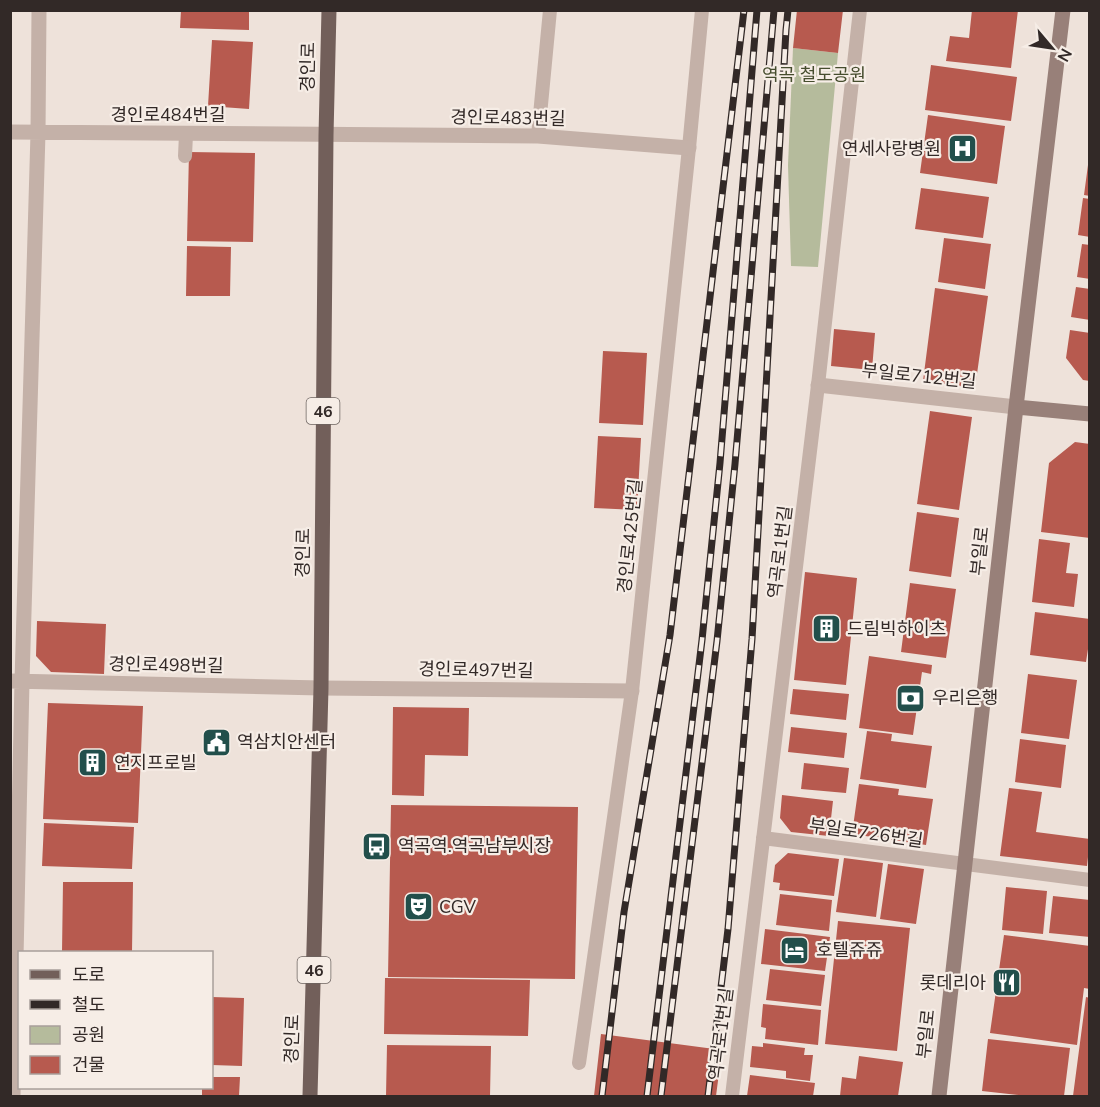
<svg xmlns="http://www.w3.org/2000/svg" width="1100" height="1107" font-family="'Nunito Sans','Noto Sans KR',sans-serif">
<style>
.green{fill:#b5bb9c}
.building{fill:#b75a4f}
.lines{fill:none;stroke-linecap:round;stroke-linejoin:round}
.lane{stroke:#c4b1a8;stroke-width:14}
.street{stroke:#c4b1a8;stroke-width:15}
.secondary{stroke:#988079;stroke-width:15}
.primary{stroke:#725f5a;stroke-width:15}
.rail-casing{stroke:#322927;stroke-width:7}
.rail{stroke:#f6ede6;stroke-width:4.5;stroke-dasharray:14;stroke-linecap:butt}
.labels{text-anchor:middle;stroke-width:4.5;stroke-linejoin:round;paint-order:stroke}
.shield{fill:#f6ede6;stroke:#6d6460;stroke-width:1.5}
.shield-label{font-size:16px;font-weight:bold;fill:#322927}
.street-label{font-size:18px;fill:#322927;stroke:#f6ede6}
.park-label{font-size:18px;fill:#464d2e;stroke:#f6ede6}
.poi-label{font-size:18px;fill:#322927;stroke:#f6ede6;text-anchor:start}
</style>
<rect width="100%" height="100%" fill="#eee2da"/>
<path class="green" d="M 793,48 L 838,53 L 818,267 L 791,266 L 788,165 Z"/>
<path class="building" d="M 181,10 L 249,10 L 249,30 L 180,28 Z
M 797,10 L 843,10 L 838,53 L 793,48 Z
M 972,10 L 1018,10 L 1011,68 L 946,61 L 950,36 L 969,38 Z
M 212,40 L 253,42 L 249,109 L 208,106 Z
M 931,65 L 1017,77 L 1011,121 L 925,110 Z
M 928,115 L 1005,126 L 997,184 L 920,173 Z
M 189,152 L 255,153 L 253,242 L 187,241 Z
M 1088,165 L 1090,165 L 1090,196 L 1084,195 Z
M 921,188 L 989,197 L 983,238 L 915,229 Z
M 1083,198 L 1090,199 L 1090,237 L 1078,235 Z
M 944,238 L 991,244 L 985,289 L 938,282 Z
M 1082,244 L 1090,245 L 1090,279 L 1077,277 Z
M 187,246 L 231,247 L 230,296 L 186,296 Z
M 1076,287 L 1090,289 L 1090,320 L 1071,317 Z
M 935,288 L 988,296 L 975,388 L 923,381 Z
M 834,329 L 875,333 L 872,370 L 831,366 Z
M 1070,330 L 1090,333 L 1090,381 L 1083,380 L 1066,358 Z
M 603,351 L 647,353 L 643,425 L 599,423 Z
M 930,411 L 972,417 L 959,510 L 917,504 Z
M 598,436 L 641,438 L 637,510 L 594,508 Z
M 1075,442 L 1090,444 L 1090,538 L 1041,532 L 1049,463 Z
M 917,512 L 959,518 L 951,577 L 909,571 Z
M 1039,539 L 1070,543 L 1066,573 L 1078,574 L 1074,607 L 1032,602 Z
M 805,572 L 857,578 L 846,685 L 794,680 Z
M 910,583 L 956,589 L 946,658 L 901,652 Z
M 1035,612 L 1090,619 L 1090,636 L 1086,662 L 1030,655 Z
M 37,621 L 106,624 L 104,674 L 51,672 L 36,656 Z
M 869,656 L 932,665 L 931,674 L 922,672 L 913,735 L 859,728 Z
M 1028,674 L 1077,680 L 1069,739 L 1021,733 Z
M 793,689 L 849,694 L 846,720 L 790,714 Z
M 48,703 L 143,706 L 138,823 L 43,819 Z
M 393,707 L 469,708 L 468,756 L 425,755 L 424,796 L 392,795 Z
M 791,727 L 847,733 L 844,758 L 788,752 Z
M 867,731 L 892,734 L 891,741 L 932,746 L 926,788 L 860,779 Z
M 1020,739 L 1066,745 L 1061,788 L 1015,782 Z
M 804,763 L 849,768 L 846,793 L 801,789 Z
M 859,784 L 899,789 L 898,795 L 933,799 L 926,845 L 852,834 Z
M 1009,788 L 1042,792 L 1036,832 L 1090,839 L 1087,866 L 1000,856 Z
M 782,795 L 833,801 L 829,836 L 791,832 L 780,818 Z
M 391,805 L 578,807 L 575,979 L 388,977 Z
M 44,823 L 134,827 L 132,869 L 42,866 Z
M 788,853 L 839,859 L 834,896 L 779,890 L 780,883 L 773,882 L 775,865 Z
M 844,858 L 883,863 L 876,917 L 836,912 Z
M 888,864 L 924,869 L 916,924 L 880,919 Z
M 63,882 L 133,882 L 132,952 L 62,952 Z
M 1006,887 L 1047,891 L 1043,934 L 1002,930 Z
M 780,894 L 832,900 L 829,931 L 776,925 Z
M 1053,896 L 1090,900 L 1090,937 L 1049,933 Z
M 838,921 L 910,928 L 897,1051 L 825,1044 Z
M 765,929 L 830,937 L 825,971 L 761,964 Z
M 1004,935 L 1090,946 L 1090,989 L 1084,988 L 1077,1045 L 990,1033 Z
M 770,969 L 825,975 L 821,1006 L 766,1000 Z
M 385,978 L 530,980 L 528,1036 L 384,1034 Z
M 212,997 L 244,998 L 242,1066 L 212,1065 Z
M 1086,997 L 1090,998 L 1090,1096 L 1073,1096 Z
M 763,1004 L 821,1010 L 818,1045 L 765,1039 L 766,1028 L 761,1027 Z
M 601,1034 L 722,1050 L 716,1096 L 594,1096 Z
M 988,1039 L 1070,1048 L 1064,1096 L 1028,1096 L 982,1091 Z
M 763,1043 L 805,1048 L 804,1055 L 813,1055 L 810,1081 L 786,1078 L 786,1071 L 750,1067 L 752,1046 L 763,1047 Z
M 387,1045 L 491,1046 L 490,1096 L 386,1096 Z
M 859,1056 L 903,1062 L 898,1096 L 840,1096 L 842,1077 L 856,1079 Z
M 750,1075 L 815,1083 L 813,1096 L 747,1096 Z
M 212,1077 L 240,1077 L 239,1096 L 202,1096 L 202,1088 L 212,1088 Z"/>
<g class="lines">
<path class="lane" d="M 538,136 L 550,10
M 185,156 L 186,134
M 763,838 L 1090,880
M 579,1063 L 632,691 L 689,148 L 702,10
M 732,1096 L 818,385 L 860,10"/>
<path class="street" d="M 10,132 L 538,136 L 689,148
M 818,385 L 1016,407
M 10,681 L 321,688 L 632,691
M 13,1096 L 22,681 L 38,133 L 39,10"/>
<path class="secondary" d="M 1016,407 L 1090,414
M 939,1096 L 1016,407 L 1063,10"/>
<path class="primary" d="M 310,1096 L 321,688 L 326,135 L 329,10"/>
<defs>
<path id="rail" d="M 602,1096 L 624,912 L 670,635 L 744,10
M 647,1096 L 702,640 L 720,463 L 757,10
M 661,1096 L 717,641 L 735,464 L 774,10
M 708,1096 L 728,929 L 752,639 L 786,30 L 788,10"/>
</defs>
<use href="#rail" class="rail-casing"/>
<use href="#rail" class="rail"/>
</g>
<defs>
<symbol id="hospital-square" viewBox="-11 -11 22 22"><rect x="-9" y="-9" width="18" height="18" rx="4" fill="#224f4b" stroke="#f6ede6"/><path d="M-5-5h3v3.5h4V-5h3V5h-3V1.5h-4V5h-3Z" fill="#fff"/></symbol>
<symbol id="building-square" viewBox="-11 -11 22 22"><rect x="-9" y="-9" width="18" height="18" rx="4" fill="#224f4b" stroke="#f6ede6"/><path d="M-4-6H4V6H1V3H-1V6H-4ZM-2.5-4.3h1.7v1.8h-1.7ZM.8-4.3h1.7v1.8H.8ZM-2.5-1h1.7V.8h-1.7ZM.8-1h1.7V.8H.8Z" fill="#fff"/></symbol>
<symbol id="bank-square" viewBox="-11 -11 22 22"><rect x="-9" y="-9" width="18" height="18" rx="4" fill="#224f4b" stroke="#f6ede6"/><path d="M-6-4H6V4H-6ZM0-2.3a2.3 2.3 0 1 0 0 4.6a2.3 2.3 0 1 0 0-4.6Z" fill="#fff"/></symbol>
<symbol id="civic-square" viewBox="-11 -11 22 22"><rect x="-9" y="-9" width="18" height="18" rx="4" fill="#224f4b" stroke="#f6ede6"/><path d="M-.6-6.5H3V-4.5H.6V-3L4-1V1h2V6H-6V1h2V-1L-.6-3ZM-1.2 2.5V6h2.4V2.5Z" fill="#fff"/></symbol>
<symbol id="bus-square" viewBox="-11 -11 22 22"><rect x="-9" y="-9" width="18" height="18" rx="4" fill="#224f4b" stroke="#f6ede6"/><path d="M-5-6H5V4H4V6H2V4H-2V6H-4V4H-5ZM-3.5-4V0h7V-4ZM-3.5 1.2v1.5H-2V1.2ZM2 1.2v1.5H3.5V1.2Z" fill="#fff"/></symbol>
<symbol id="theatre-square" viewBox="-11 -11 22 22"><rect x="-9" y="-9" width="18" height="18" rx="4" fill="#224f4b" stroke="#f6ede6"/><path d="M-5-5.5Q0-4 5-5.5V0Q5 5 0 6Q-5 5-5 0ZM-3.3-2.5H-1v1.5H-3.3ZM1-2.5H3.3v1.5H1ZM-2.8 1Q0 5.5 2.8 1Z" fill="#fff"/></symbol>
<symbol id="hotel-square" viewBox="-11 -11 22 22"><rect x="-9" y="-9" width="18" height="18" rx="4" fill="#224f4b" stroke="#f6ede6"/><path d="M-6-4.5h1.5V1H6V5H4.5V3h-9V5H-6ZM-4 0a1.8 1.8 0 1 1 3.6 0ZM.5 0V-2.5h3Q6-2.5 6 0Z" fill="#fff"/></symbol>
<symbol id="restaurant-square" viewBox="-11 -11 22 22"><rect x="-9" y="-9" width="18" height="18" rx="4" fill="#224f4b" stroke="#f6ede6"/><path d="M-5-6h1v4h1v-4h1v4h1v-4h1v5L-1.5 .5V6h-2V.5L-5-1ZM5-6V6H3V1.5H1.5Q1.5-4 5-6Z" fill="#fff"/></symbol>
</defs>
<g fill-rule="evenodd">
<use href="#hospital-square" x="946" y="132" width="33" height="33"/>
<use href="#building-square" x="810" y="612" width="33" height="33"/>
<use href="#bank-square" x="894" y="682" width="33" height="33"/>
<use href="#civic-square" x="200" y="726" width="33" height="33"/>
<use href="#building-square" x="76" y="746" width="33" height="33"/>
<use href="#bus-square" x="360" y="830" width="33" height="33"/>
<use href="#theatre-square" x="402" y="890" width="33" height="33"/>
<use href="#hotel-square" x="778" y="934" width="33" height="33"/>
<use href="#restaurant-square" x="990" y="966" width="33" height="33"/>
</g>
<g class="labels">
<g class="shield">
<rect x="306.5" y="398" width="33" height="26" rx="4.5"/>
<rect x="297.5" y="957" width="33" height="26" rx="4.5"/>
</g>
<g class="shield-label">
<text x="323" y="417">46</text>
<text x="314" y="976">46</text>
</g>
<g class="street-label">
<text transform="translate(308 67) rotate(-89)" y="6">경인로</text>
<text x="168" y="121">경인로484번길</text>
<text transform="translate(508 118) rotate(1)" y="6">경인로483번길</text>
<text transform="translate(919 376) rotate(6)" y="6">부일로712번길</text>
<text transform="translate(630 536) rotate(-84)" y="6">경인로425번길</text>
<text transform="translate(980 551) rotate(-84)" y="6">부일로</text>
<text transform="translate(780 552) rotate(-83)" y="6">역곡로1번길</text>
<text transform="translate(303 553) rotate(-89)" y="6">경인로</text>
<text transform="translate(166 665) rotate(1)" y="6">경인로498번길</text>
<text transform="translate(476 670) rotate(1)" y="6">경인로497번길</text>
<text transform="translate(866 833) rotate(8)" y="6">부일로726번길</text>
<text transform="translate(721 1034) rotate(-83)" y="6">역곡로1번길</text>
<text transform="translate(926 1034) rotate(-84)" y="6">부일로</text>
<text transform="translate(292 1039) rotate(-88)" y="6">경인로</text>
</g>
<g class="park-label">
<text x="814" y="81">역곡 철도공원</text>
</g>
<g class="poi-label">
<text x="941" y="155" text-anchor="end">연세사랑병원</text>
<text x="847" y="635">드림빅하이츠</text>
<text x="932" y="704">우리은행</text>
<text x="237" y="748">역삼치안센터</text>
<text x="114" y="769">연지프로빌</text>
<text x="398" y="852">역곡역.역곡남부시장</text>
<text x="439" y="913">CGV</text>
<text x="816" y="956">호텔쥬쥬</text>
<text x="986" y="989" text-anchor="end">롯데리아</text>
</g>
</g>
<rect width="1100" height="1107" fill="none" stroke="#322927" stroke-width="24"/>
<rect x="18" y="951" width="195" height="138" fill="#f6ede6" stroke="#a89f9a" stroke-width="1.5"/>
<rect x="30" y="970" width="30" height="9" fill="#725f5a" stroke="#a89f9a" stroke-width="1.5"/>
<text x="72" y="981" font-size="18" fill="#322927">도로</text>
<rect x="30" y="1000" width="30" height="9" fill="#322927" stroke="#a89f9a" stroke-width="1.5"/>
<text x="72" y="1011" font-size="18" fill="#322927">철도</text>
<rect x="30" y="1026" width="30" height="18" fill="#b5bb9c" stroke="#a89f9a" stroke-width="1.5"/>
<text x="72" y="1041" font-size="18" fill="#322927">공원</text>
<rect x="30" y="1056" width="30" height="18" fill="#b75a4f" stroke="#a89f9a" stroke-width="1.5"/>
<text x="72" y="1071" font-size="18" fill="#322927">건물</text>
<g transform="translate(1052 48) rotate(119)" stroke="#f6ede6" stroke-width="4.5" paint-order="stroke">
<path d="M0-4.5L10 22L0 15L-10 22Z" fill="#322927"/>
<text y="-9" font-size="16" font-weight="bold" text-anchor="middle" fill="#322927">N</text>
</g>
</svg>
